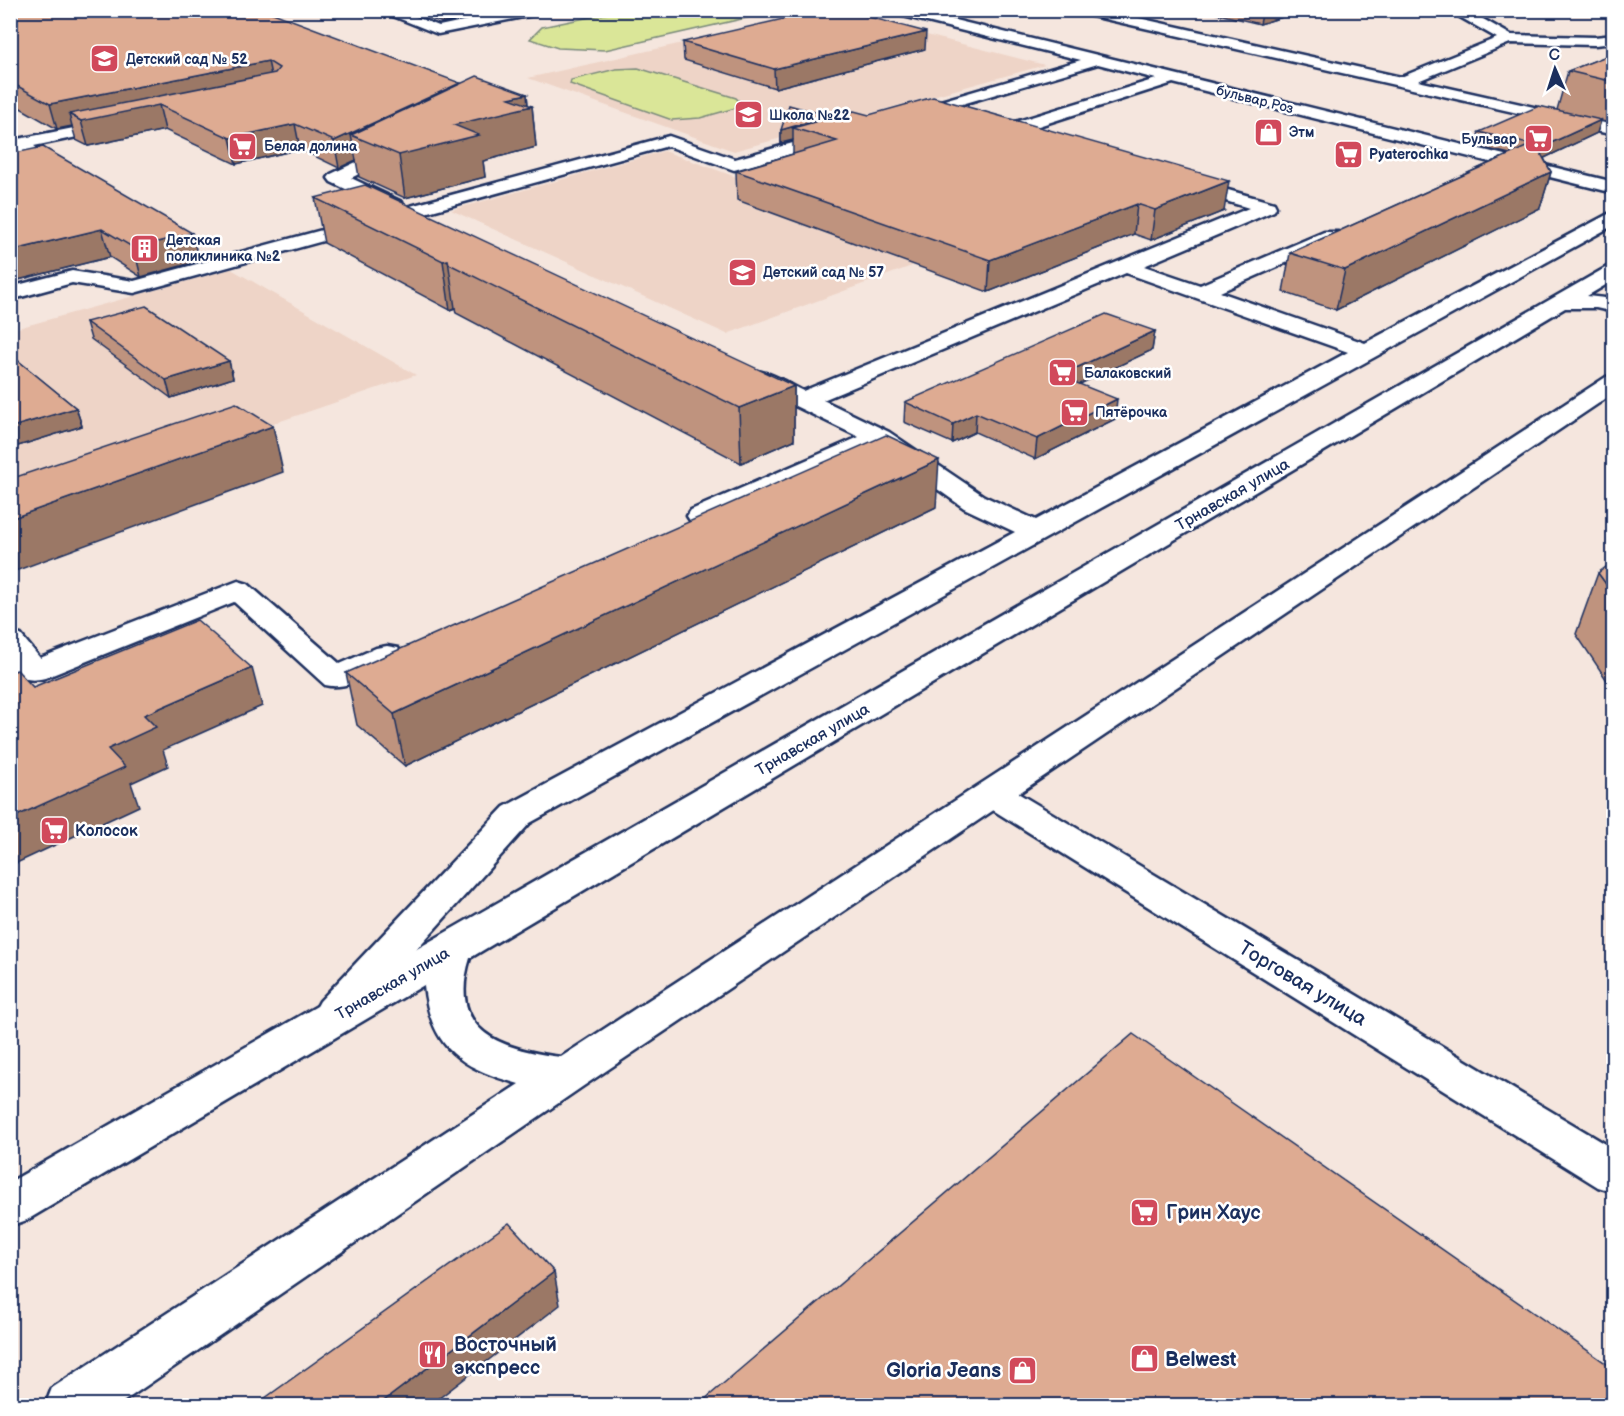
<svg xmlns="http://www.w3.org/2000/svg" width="1624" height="1416" font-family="'Balsamiq Sans',sans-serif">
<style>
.built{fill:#eed4c7}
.green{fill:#dae698;stroke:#7a8a7b;stroke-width:1.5}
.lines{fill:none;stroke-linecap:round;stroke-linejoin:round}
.minor-casing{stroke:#1b2f5e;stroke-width:5}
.major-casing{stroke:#1b2f5e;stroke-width:5}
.minor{fill:#fff;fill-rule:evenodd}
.major{fill:#fff;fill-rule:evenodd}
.wall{fill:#bf937e;stroke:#1b2f5e;stroke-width:1.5}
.shaded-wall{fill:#9b7866;stroke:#1b2f5e;stroke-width:1.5}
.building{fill:#deab92;stroke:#1b2f5e;stroke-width:1.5}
.labels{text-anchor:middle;stroke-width:5;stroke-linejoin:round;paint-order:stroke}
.far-poi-label{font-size:14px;font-weight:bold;fill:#1b2f5e;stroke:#fff;text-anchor:start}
.far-street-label{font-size:14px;fill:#1b2f5e;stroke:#fff}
.street-label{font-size:16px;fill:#1b2f5e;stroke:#fff}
.poi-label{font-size:16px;font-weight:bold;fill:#1b2f5e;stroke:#fff;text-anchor:start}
.near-street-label{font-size:20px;fill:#1b2f5e;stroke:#fff}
.near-poi-label{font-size:20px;font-weight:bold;fill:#1b2f5e;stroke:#fff;text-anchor:start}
</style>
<rect width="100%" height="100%" fill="#f5e6de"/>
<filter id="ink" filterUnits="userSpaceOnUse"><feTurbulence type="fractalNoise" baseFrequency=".0167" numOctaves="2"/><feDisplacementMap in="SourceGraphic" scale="12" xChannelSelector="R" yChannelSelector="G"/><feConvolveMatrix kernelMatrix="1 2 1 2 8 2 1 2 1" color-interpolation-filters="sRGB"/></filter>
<g filter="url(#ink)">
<path class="built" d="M 828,10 L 1045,65 L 734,151 L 528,78 Z
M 664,151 L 742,179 L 1080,204 L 727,334 L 451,210 Z
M 231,269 L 416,375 L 11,513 L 11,330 Z"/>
<path class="green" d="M 624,10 L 769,10 L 769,11 L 768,13 L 605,50 L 558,48 L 530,39 L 542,27 Z
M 638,68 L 736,98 L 742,104 L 739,107 L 700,118 L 672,120 L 570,84 L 571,80 L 616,69 Z"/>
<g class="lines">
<defs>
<path id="minor" d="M 378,10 L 398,10 L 439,26 L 515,10 L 544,10 L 538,14 L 438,34 Z
M 890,10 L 914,10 L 1614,182 L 1614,193 L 1173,83 L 1026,130 L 1038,133 L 1040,137 L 1038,141 L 1032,142 L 1002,134 L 1000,130 L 1002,126 L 1156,79 L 1098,64 L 915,118 L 903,118 L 901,115 L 903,112 L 1081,60 L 891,13 Z
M 1077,10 L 1103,10 L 1401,77 L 1497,38 L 1460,17 L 1458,14 L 1462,10 L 1483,10 L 1476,15 L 1511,35 L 1595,37 L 1614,35 L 1614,43 L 1595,45 L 1510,43 L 1418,81 L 1614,125 L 1614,135 L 1083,14 Z
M 119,119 L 127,124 L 125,127 L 34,146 L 58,164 L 55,168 L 10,177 L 10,167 L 34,162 L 10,144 L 13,140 Z
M 836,131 L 842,132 L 844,136 L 842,140 L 734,170 L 668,146 L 134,293 L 72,283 L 10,300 L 10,287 L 72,271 L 134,281 L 392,211 L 331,182 L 328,178 L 331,174 L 396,143 L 402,144 L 405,148 L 402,152 L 351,178 L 402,202 L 403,208 L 669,136 L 735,159 Z
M 1182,177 L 1274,203 L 1276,207 L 1274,211 L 1144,266 L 1200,285 L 1324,232 L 1338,232 L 1341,236 L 1338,240 L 1220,292 L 1365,343 L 1614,211 L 1614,225 L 530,823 L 350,1023 L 335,1028 L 320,1023 L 314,1012 L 320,1001 L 504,807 L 1015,532 L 964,508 L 878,447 L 711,522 L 701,524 L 691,522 L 687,516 L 691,510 L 859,437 L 746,382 L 742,377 L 746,372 C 765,367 786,383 803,391 L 1249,208 L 1176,186 L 1173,182 L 1176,178 ZM 1126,273 L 1348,352 L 1036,520 L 984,496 L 889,432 L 823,400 Z
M 238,581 L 248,584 L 340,664 L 376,648 L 387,646 L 398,648 L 403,655 L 398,662 C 376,672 349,691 325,685 L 234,602 L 45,678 C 9,687 10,659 10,633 L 21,635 L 40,658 Z
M 993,783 L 1006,786 L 1614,1149 L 1614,1192 L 1598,1187 L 980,802 L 975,794 L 980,786 Z"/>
<path id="major" d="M 1614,265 L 1614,280 L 1587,296 L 1614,299 L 1614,312 L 1596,308 L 1565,308 L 470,958 C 447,1032 500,1049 561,1057 L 1606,377 L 1614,375 L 1614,393 L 582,1087 L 117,1406 L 45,1406 L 52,1388 L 519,1084 C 461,1068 431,1049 424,985 L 27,1220 L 10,1226 L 10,1182 L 1607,267 Z"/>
</defs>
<use href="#minor" class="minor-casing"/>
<use href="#major" class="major-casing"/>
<use href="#minor" class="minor"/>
<use href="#major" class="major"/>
</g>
<path class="wall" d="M 10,10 L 527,94 L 528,105 L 532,106 L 536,147 L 483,161 L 485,177 L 405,198 L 359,177 L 356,160 L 339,168 L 300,149 L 236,164 L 165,130 L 88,146 L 76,140 L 72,126 L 57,129 L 10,102 Z
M 404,10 L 507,10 L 443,23 Z
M 1201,10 L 1306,10 L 1260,24 Z
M 683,42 L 925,49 L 775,88 L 684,60 Z
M 1614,53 L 1614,124 L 1601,121 L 1597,133 L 1544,158 L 1551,172 L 1540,208 L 1336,310 L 1283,292 L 1290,253 L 1510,154 L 1475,146 L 1479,132 L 1557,110 L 1568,71 Z
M 829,118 L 1224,211 L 1151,240 L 1134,234 L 988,292 L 737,200 L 736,171 L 793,154 L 793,140 L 781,143 L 781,130 Z
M 10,154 L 199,261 L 141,277 L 110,257 L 14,281 L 10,279 Z
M 315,198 L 794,386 L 794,440 L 741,463 L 456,313 L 455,308 L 450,310 L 324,243 Z
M 86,322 L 229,361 L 233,378 L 171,398 L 91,339 Z
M 1155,331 L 1152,350 L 1079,384 L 1115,419 L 1035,459 L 975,432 L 952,443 L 904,422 L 905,402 Z
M 10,354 L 76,408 L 82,426 L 18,446 L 10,439 Z
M 936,507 L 405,766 L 357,725 L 346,673 Z
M 1598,573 L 1614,595 L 1614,691 L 1576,634 Z"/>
<path class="shaded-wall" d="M 441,10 L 507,10 L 443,23 Z
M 1263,10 L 1306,10 L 1260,24 Z
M 926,32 L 925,49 L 775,88 L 774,69 Z
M 268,61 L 273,85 L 159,105 L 165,130 L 88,146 L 81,121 L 69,114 L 72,126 L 57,129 L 50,104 Z
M 460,83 L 351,135 L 356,160 L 339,168 L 334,141 Z
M 527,94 L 528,107 L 532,106 L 536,147 L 483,161 L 485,177 L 405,198 L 399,155 L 454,125 L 509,98 Z
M 829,116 L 828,130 L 793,128 L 793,140 L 781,143 L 781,130 Z
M 1601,120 L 1597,133 L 1538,161 L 1542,147 Z
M 295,124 L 300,149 L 236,164 L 230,138 Z
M 1551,172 L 1540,208 L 1336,310 L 1345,270 Z
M 1229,181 L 1224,211 L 1151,240 L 1155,210 Z
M 1137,204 L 1134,234 L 988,292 L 990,260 Z
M 102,229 L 110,257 L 14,281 L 10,270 L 10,251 Z
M 192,233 L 199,261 L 141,277 L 134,248 Z
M 448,260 L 455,308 L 450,310 L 443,261 Z
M 1155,331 L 1152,350 L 1057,395 L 1059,376 Z
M 229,361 L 233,378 L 171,398 L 166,380 Z
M 794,386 L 794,440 L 741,463 L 739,408 Z
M 1117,399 L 1115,419 L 1035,459 L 1037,439 Z
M 76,408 L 82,426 L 18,446 L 12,427 Z
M 976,413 L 975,432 L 952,443 L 953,424 Z
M 273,426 L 283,472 L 10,573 L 10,519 Z
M 939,460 L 936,507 L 405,766 L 394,714 Z
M 252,668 L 262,706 L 163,750 L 168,766 L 131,783 L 139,806 L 10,866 L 10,819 L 108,749 L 144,715 Z
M 554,1272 L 560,1305 L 429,1406 L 377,1406 Z"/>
<path class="building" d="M 10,10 L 265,10 L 460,83 L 334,141 L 295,124 L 230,138 L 159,105 L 81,121 L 69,114 L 275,73 L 279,68 L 268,61 L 50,104 L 10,82 Z
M 822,10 L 843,10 L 926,32 L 774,69 L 683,42 Z
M 1614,53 L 1614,82 L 1568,71 Z
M 477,76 L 527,94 L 509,98 L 532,106 L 454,125 L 479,135 L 399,155 L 351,135 Z
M 933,97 L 1229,181 L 1155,210 L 1137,204 L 990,260 L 736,171 L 837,141 L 793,128 L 854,111 L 869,115 Z
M 789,105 L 829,116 L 781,130 Z
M 1539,106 L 1601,120 L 1542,147 L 1537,146 L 1535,143 L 1532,145 L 1479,132 Z
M 1535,143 L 1551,172 L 1345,270 L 1290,253 Z
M 43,147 L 192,233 L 134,248 L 102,229 L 10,251 L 10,154 Z
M 365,185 L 794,386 L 739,408 L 449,264 L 448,260 L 443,261 L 315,198 Z
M 146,306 L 229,361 L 166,380 L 86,322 Z
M 1106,314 L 1155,331 L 1059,376 L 1117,399 L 1037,439 L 976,413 L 953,424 L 905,402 Z
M 10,354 L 76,408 L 12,427 L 10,426 Z
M 236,403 L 273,426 L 10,519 L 10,479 Z
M 886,435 L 939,460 L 394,714 L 346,673 Z
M 1614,561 L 1614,595 L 1598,573 Z
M 197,620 L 252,668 L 144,715 L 156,727 L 108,749 L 125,767 L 10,819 L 10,673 L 17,670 L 33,687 Z
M 1133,1034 L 1614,1369 L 1614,1406 L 697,1406 Z
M 509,1223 L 554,1272 L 377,1406 L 254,1406 Z"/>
</g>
<defs>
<symbol id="school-square" viewBox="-11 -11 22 22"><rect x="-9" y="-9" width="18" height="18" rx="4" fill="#d1495b" stroke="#fff"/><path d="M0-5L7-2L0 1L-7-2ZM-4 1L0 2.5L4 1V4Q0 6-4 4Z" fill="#fff"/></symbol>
<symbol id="shop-square" viewBox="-11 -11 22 22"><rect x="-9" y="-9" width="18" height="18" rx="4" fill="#d1495b" stroke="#fff"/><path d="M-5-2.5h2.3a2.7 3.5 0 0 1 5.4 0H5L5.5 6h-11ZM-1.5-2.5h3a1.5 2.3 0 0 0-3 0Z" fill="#fff"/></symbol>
<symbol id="supermarket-square" viewBox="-11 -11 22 22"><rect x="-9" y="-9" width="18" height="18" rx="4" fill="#d1495b" stroke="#fff"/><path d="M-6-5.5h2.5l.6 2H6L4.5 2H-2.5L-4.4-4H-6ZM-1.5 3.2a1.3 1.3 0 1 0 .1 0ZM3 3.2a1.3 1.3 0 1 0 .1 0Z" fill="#fff"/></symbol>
<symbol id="building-square" viewBox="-11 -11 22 22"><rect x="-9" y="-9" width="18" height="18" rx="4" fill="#d1495b" stroke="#fff"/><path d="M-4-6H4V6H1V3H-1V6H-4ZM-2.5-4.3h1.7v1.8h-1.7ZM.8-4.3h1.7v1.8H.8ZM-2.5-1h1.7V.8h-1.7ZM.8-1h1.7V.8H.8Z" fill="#fff"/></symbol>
<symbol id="restaurant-square" viewBox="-11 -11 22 22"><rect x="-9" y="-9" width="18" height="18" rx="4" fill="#d1495b" stroke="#fff"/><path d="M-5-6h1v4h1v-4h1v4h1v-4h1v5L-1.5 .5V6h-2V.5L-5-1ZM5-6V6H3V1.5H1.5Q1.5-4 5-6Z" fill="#fff"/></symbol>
</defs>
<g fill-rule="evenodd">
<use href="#school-square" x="88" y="42" width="33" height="33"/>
<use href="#school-square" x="732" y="98" width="33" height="33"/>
<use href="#shop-square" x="1252" y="116" width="33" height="33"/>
<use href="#supermarket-square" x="1522" y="122" width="33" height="33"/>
<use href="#supermarket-square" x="226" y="130" width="33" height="33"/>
<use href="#supermarket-square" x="1332" y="138" width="33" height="33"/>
<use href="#building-square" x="128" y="232" width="33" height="33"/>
<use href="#school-square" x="726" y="256" width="33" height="33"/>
<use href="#supermarket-square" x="1046" y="356" width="33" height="33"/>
<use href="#supermarket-square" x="1058" y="396" width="33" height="33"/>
<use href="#supermarket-square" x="38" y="814" width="33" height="33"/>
<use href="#supermarket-square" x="1128" y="1196" width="33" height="33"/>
<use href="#restaurant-square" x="416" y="1338" width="33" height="33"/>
<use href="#shop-square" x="1128" y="1342" width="33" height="33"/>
<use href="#shop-square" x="1006" y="1354" width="33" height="33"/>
</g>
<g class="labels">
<g class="far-poi-label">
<text x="126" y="64">Детский сад № 52</text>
<text x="769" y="120">Школа №22</text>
<text x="1289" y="137">Этм</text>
<text x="1517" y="144" text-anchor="end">Бульвар</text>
<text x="264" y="151">Белая долина</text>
<text x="1369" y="159">Pyaterochka</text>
<text x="166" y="245">Детская<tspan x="166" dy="16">поликлиника №2</tspan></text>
<text x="763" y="277">Детский сад № 57</text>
<text x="1084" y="378">Балаковский</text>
<text x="1095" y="417">Пятёрочка</text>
</g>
<g class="far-street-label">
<text transform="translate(1255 99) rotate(14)" y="5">бульвар Роз</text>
</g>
<g class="street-label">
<text transform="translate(1232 494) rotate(-30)" y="6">Трнавская улица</text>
<text transform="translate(812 739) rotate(-30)" y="6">Трнавская улица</text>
<text transform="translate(392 983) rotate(-30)" y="6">Трнавская улица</text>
</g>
<g class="poi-label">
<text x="75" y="836">Колосок</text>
</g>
<g class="near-street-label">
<text transform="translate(1303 983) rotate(31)" y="7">Торговая улица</text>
</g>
<g class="near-poi-label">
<text x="1166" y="1219">Грин Хаус</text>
<text x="454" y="1351">Восточный<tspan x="454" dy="23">экспресс</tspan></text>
<text x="1165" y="1366">Belwest</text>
<text x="1001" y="1377" text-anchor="end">Gloria Jeans</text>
</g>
</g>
<rect width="1624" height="1416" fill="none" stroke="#fff" stroke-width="36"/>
<rect x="18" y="18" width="1588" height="1380" fill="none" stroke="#1b2f5e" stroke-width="2" filter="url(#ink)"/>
<g transform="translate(1555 69) rotate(357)" stroke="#ffffff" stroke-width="4.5" paint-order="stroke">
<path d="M0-4.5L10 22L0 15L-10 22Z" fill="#1b2f5e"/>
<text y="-9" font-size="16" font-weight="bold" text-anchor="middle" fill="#1b2f5e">С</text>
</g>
</svg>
